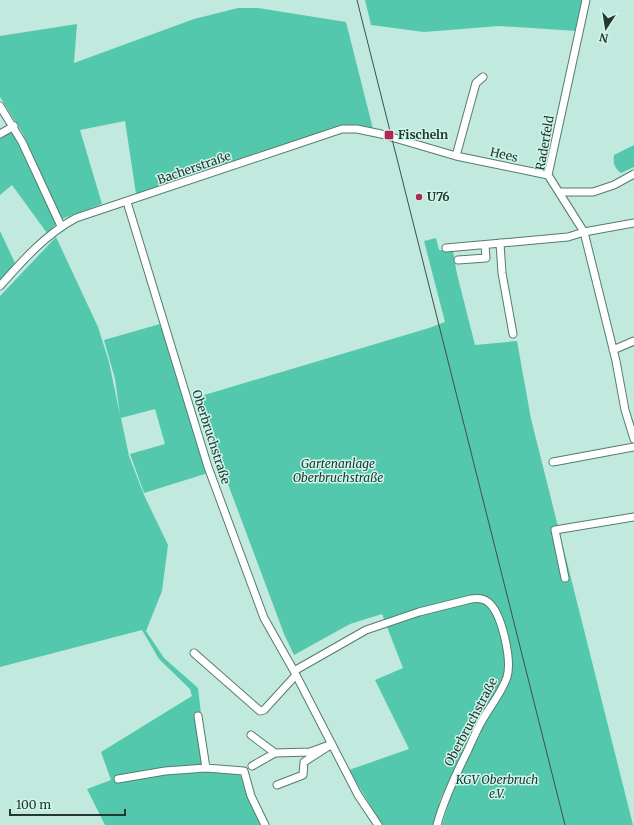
<svg xmlns="http://www.w3.org/2000/svg" width="634" height="825" font-family="Merriweather,serif">
<style>
.green{fill:#54c8ad}
.lines{fill:none;stroke-linecap:round;stroke-linejoin:round}
.minor-casing{stroke:#567b70;stroke-width:9}
.minor{stroke:#fff;stroke-width:7}
.tram{stroke:#3e514b;stroke-width:1}
.poi-dot{fill:#b52551;stroke:#cef6ea;stroke-width:1.5}
.labels{text-anchor:middle;stroke-width:3;stroke-linejoin:round;paint-order:stroke}
.poi-label{font-size:12px;font-weight:bold;fill:#263631;stroke:#cef6ea;text-anchor:start}
.street-label{font-size:12px;fill:#263631;stroke:#cef6ea}
.park-label{font-size:12px;font-style:italic;fill:#213932;stroke:#cef6ea}
</style>
<rect width="100%" height="100%" fill="#c1e9dd"/>
<path class="green" d="M 365,0 L 583,0 L 577,31 L 499,26 L 424,32 L 371,25 Z
M 238,8 L 258,8 L 346,22 L 373,129 L 343,126 L 334,127 L 252,158 L 136,194 L 125,121 L 80,130 L 102,204 L 62,219 L 23,134 L 0,97 L 0,36 L 77,24 L 74,63 L 194,19 Z
M 12,131 L 56,224 L 47,233 L 12,185 L 0,195 L 0,138 Z
M 634,145 L 634,167 L 621,173 C 614,167 613,164 614,155 Z
M 0,231 L 15,263 L 0,280 Z
M 56,237 L 98,327 L 109,362 L 120,415 L 115,379 L 104,340 L 160,324 L 208,473 L 144,493 L 130,454 L 165,444 L 155,409 L 121,418 L 129,456 L 144,495 L 168,545 L 162,591 L 146,631 L 164,658 L 198,688 L 207,766 L 245,770 L 253,795 L 266,825 L 105,825 L 87,789 L 111,780 L 101,752 L 192,696 L 190,689 L 159,659 L 142,630 L 0,667 L 0,296 Z
M 436,238 L 439,250 L 453,251 L 457,274 L 475,345 L 517,341 L 531,419 L 633,825 L 442,825 L 453,789 L 481,732 L 471,735 L 440,800 L 435,825 L 382,825 L 349,770 L 409,749 L 375,680 L 403,668 L 382,614 L 350,624 L 294,655 L 284,634 L 206,425 L 201,396 L 429,328 L 445,322 L 424,241 Z"/>
<g class="lines">
<defs>
<path id="minor" d="M 586,0 L 548,175 L 584,232 L 616,361 L 625,410 L 634,439
M 0,106 L 22,142 L 61,226
M 0,134 L 14,126
M 456,156 L 476,83 L 483,77
M 560,192 L 593,192 L 614,185 L 634,174
M 127,202 L 208,467 L 264,618 L 294,671 L 358,795 L 378,825
M 500,243 L 502,273 L 513,334
M 446,248 L 568,237 L 584,232 L 634,223
M 458,260 L 486,258 L 485,245
M 0,286 C 23,260 46,234 76,218 L 342,129 L 357,129 L 381,134 L 456,156 L 548,175
M 613,350 L 634,341
M 553,462 L 634,447
M 565,578 L 555,530 L 634,517
M 194,653 L 260,711 L 264,710 L 296,675
M 294,671 L 366,630 L 419,612 L 471,599 C 477,598 483,598 488,602 C 502,613 512,660 507,677 C 502,692 491,705 483,719 C 477,729 472,741 467,752 C 455,776 444,799 437,825
M 198,716 L 206,768
M 251,735 L 275,753
M 252,766 L 275,753 L 310,752 L 332,744 L 304,762 L 303,775 L 277,785
M 118,779 L 165,771 L 206,768 L 244,771 L 251,796 L 265,825"/>
</defs>
<use href="#minor" class="minor-casing"/>
<use href="#minor" class="minor"/>
<path class="tram" d="M 357,0 L 565,825"/>
</g>
<g class="poi-dot">
<rect x="384" y="130" width="10" height="10" rx="2"/>
<circle cx="419" cy="197" r="4"/>
</g>
<g class="labels">
<g class="poi-label">
<text x="398" y="139">Fischeln</text>
<text x="427" y="201">U76</text>
</g>
<g class="street-label">
<text transform="translate(545 143) rotate(-80)" y="4">Raderfeld</text>
<text transform="translate(504 155) rotate(13)" y="4">Hees</text>
<text transform="translate(194 168) rotate(-19)" y="4">Bacherstraße</text>
<text transform="translate(211 437) rotate(72)" y="4">Oberbruchstraße</text>
<text transform="translate(471 722) rotate(-62)" y="4">Oberbruchstraße</text>
</g>
<g class="park-label">
<text x="338" y="468">Gartenanlage<tspan x="338" dy="14">Oberbruchstraße</tspan></text>
<text x="497" y="784">KGV Oberbruch<tspan x="497" dy="14">e.V.</tspan></text>
</g>
</g>
<g transform="translate(606 28) rotate(192)" stroke="#cef6ea" stroke-width="3" paint-order="stroke">
<path d="M0-3L7 15L0 10L-7 15Z" fill="#263631"/>
<text y="-6" font-size="11" font-weight="bold" text-anchor="middle" fill="#263631">N</text>
</g>
<path d="M10 809v6h115v-6" fill="none" stroke="#263631" stroke-width="2"/>
<text x="16" y="809" font-size="12" fill="#263631" stroke="#cef6ea" stroke-width="3" paint-order="stroke">100 m</text>
</svg>
